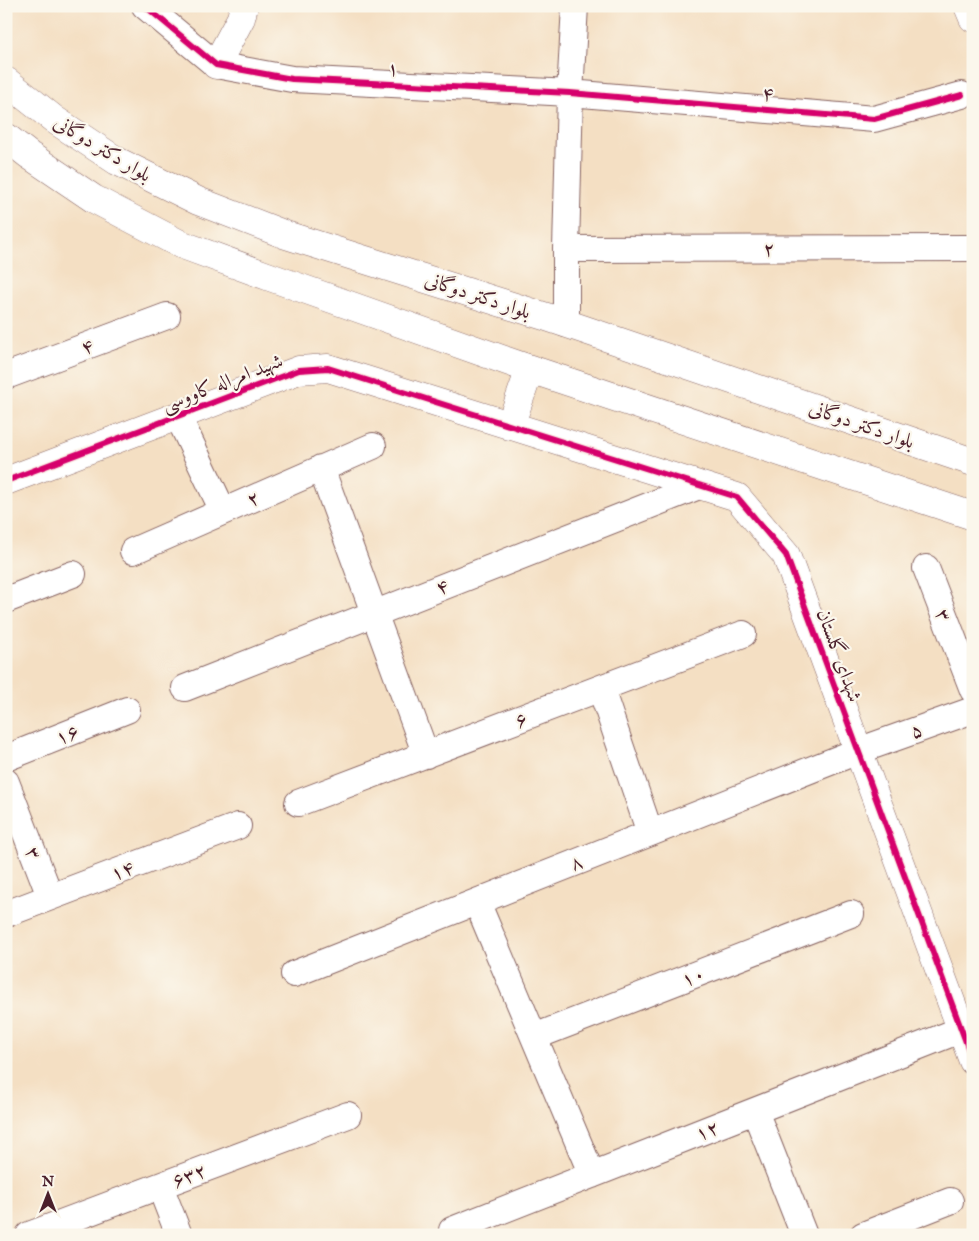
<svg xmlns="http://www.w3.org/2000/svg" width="979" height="1241" font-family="'IM FELL English',Amiri,serif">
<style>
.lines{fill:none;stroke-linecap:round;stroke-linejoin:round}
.street-casing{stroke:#866260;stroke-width:28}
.secondary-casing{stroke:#866260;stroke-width:29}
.street{stroke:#fff;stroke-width:26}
.secondary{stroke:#fff;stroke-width:28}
.cycleway-casing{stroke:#fbf7ec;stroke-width:9}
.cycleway{stroke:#d6006c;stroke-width:6}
.labels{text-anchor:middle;stroke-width:4.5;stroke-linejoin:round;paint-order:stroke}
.street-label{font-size:20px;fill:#4a1f2b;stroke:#fbf7ec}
</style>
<rect width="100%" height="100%" fill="#fbf7ec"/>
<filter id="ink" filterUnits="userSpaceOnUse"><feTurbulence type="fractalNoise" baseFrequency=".02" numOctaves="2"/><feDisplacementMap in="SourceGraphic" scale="10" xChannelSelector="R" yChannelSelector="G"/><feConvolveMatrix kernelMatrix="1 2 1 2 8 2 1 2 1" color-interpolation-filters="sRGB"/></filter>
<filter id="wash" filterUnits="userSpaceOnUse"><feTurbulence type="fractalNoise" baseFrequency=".0096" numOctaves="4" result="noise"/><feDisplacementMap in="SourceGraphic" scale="20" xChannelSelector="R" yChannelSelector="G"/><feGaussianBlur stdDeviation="1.12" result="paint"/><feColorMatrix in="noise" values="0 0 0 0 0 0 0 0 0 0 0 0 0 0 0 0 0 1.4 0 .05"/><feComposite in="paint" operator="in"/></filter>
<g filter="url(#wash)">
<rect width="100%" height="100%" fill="#f4dfc3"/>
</g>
<g filter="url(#ink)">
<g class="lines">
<defs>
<path id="street" d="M 145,6 L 216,65 L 292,79 L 570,93 L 874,119 L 962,95
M 566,249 L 973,248
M 566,324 L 566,249 L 570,93 L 575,6
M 6,376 L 167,316
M 178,416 L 223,511
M 321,468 L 426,755
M 133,551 L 373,446
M 926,568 L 973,690
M 6,600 L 73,574
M 185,688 L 699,486
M 601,689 L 650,833
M 6,758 L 127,710
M 6,782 L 50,896
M 298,803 L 743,634
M 477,902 L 592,1175
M 6,914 L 238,826
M 294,974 L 858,751 L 973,710
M 534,1037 L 851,914
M 755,1111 L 804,1235
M 160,1186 L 179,1235
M 452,1230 L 973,1025
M 29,1235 L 348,1115
M 863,1235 L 950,1201"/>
<path id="secondary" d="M 968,6 L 973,18
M 216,65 L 241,18 L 244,6
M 6,81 L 55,120 L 117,161 L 198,201 L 286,235 L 547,317 L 973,462
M 6,137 L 29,155 L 94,199 L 180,244 L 270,277 L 521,366 L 973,516
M 510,426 L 530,369
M 6,481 L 299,370 L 328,368 L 737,497 L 786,555 L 973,1061"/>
</defs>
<use href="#street" class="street-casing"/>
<use href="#secondary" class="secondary-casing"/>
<use href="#street" class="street"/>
<use href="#secondary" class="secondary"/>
<defs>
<path id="cycleway" d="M 145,6 L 216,65 L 292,79 L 570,93 L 874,119 L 962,95
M 6,481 L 299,370 L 328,368 L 737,497 L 786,555 L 973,1061"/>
</defs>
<use href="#cycleway" class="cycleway-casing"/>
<use href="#cycleway" class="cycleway"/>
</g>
</g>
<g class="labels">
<g class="street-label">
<text transform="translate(393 68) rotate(3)" y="7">۱</text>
<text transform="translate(768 93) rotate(5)" y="7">۴</text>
<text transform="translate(103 148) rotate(31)" y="7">بلوار دکتر دوگانی</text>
<text x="769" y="255">۲</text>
<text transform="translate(478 295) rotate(18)" y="7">بلوار دکتر دوگانی</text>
<text transform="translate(87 346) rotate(-20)" y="7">۴</text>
<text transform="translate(222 382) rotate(-21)" y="7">شهید امراله کاووسی</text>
<text transform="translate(862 424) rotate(19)" y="7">بلوار دکتر دوگانی</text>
<text transform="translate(253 498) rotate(-24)" y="7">۲</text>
<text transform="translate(442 586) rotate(-21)" y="7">۴</text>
<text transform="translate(944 615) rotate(69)" y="7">۳</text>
<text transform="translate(840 655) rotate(70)" y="7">شهدای گلستان</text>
<text transform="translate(521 719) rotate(-21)" y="7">۶</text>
<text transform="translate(916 730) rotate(-20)" y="7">۵</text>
<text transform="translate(67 734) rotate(-21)" y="7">۱۶</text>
<text transform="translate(34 853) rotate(69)" y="7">۳</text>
<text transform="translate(576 862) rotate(-22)" y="7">۸</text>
<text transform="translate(122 870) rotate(-20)" y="7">۱۴</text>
<text transform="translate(693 976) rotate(-21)" y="7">۱۰</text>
<text transform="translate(707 1130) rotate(-21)" y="7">۱۲</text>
<text transform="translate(189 1175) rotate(-21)" y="7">۶۳۲</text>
</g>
</g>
<rect width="979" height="1241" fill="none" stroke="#fbf7ec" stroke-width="25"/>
<g transform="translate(48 1194)" stroke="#fbf7ec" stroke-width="4" paint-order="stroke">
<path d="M0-4L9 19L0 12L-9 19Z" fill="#4a1f2b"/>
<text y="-8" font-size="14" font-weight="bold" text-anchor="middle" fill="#4a1f2b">N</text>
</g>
</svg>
